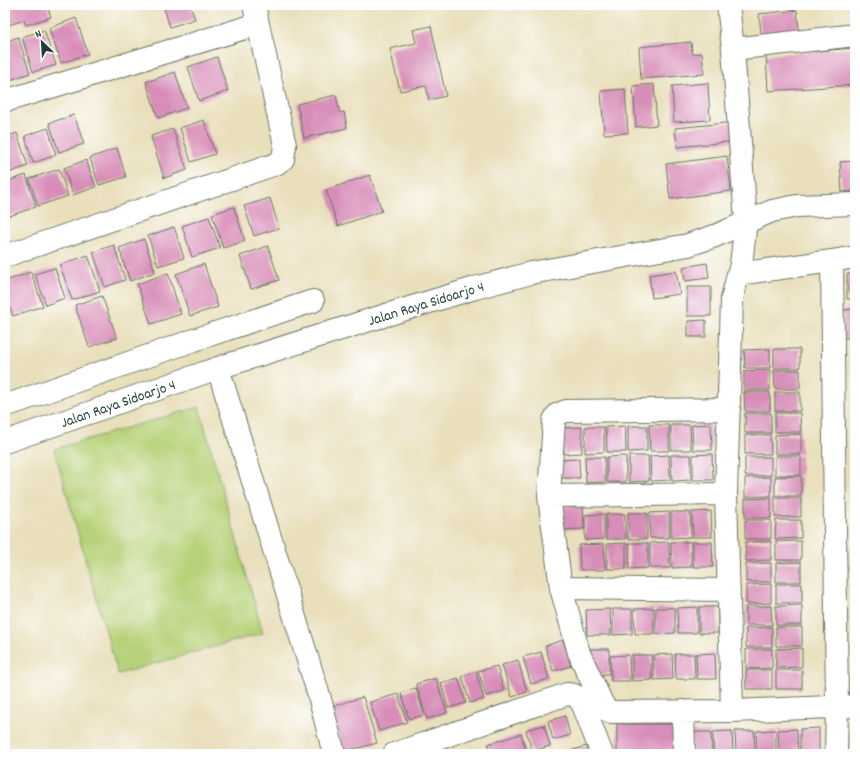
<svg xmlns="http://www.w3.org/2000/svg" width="860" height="759" font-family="Dekko,sans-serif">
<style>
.green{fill:#b6d177;stroke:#6a8756}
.building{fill:#d88db8}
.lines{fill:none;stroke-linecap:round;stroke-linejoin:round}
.minor-casing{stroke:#667663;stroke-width:24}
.minor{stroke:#fff;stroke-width:22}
.labels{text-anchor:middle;stroke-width:4;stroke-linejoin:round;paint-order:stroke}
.street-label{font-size:15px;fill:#1f3d34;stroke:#fff}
</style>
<rect width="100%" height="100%" fill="#fff"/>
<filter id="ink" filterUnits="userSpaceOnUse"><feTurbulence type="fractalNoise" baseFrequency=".025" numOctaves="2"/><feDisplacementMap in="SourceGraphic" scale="8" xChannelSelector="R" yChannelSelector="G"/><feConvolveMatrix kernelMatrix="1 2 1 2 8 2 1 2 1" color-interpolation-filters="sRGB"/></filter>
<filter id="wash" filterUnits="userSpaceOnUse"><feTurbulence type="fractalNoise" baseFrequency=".012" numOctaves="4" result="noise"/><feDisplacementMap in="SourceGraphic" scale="16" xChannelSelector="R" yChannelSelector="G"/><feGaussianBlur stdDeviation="0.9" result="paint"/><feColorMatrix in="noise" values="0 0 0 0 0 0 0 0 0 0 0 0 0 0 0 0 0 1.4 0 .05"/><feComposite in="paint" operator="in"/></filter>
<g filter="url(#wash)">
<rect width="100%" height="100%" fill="#e9dfbb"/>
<path class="green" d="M 199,407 L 263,633 L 118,674 L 54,449 Z"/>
<g id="blocks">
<path class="building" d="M 5,5 L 47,5 L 51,17 L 26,25 L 24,20 L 9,25 L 5,14 Z
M 163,5 L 190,5 L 195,19 L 170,27 Z
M 797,10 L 800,39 L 762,43 L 759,14 Z
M 76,18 L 88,54 L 61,63 L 49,28 Z
M 431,26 L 446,96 L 429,100 L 426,86 L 400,91 L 390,49 L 416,43 L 413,30 Z
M 44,30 L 56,65 L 33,72 L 22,37 Z
M 18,37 L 30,73 L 10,80 L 5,64 L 5,42 Z
M 691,42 L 692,54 L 702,53 L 704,74 L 641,79 L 639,47 Z
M 855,48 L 855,85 L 768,91 L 766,55 Z
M 217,57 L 228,91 L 199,101 L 188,67 Z
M 175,72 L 187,108 L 158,118 L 146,82 Z
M 708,83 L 710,120 L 674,122 L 672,86 Z
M 654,84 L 657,125 L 636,127 L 633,86 Z
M 625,89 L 628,133 L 604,134 L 601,91 Z
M 336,95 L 340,113 L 344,112 L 347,128 L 304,138 L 297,104 Z
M 74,115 L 84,144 L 59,152 L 49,123 Z
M 204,120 L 215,154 L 191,162 L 180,128 Z
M 736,122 L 737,141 L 677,147 L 675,128 Z
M 48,128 L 56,155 L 33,163 L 25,136 Z
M 173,129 L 187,170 L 164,178 L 151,136 Z
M 17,133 L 28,166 L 5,174 L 5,137 Z
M 117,148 L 126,177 L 99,185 L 90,158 Z
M 727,156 L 731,191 L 670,199 L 666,164 Z
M 86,160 L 96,187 L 73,195 L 64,168 Z
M 855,161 L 855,191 L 842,192 L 840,162 Z
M 59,169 L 68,196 L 38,206 L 29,179 Z
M 26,175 L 36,207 L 9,216 L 5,205 L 5,182 Z
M 370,175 L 382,211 L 338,226 L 326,190 Z
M 270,198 L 279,228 L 254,236 L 244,206 Z
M 234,207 L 245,241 L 223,248 L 212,214 Z
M 209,217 L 220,248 L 192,257 L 182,226 Z
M 174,227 L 184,258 L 158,266 L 148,236 Z
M 144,239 L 155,272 L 130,281 L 119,248 Z
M 114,245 L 125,280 L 105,287 L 93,252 Z
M 268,246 L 279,280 L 251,289 L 240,256 Z
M 88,255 L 100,291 L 72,300 L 60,265 Z
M 707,263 L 709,278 L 685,281 L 683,267 Z
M 204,264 L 218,307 L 190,316 L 176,274 Z
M 55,268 L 65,298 L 46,305 L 35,274 Z
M 676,271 L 680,294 L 652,298 L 649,275 Z
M 31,272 L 43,306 L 13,316 L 5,293 L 5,281 Z
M 168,273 L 181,314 L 151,324 L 137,284 Z
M 847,274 L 855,274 L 855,299 L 847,299 Z
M 687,287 L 711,287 L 711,316 L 687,316 Z
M 102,296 L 117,338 L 89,347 L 75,305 Z
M 855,309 L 855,338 L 843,338 L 843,310 Z
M 706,320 L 706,337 L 688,337 L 688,321 Z
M 770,349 L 770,368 L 745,368 L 744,350 Z
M 774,349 L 800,349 L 800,368 L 774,368 Z
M 770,370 L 770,390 L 744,390 L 744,371 Z
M 774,370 L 800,370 L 800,389 L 775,389 Z
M 744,392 L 770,392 L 770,411 L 745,411 Z
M 775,392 L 800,392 L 800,411 L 775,411 Z
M 745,413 L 771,413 L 771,433 L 745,433 Z
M 775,413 L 800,413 L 801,432 L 775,432 Z
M 711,424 L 712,450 L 693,450 L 692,425 Z
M 649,425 L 669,425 L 669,451 L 650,451 Z
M 671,425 L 690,425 L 691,450 L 671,450 Z
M 625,426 L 626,452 L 607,452 L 606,427 Z
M 628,426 L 647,426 L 647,451 L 628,452 Z
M 582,427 L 582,453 L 564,454 L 563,428 Z
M 585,427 L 604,427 L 604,452 L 585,453 Z
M 801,434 L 801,454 L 775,454 L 775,435 Z
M 745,435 L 770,435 L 771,454 L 745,454 Z
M 712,454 L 713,480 L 693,480 L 693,455 Z
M 669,455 L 670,480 L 651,481 L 650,456 Z
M 671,455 L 691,455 L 691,480 L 672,481 Z
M 626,456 L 626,482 L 607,482 L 607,457 Z
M 629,456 L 648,456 L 649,481 L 629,482 Z
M 775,456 L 801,456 L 801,475 L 775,475 Z
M 585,457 L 605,457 L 605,482 L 586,483 Z
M 745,457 L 771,457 L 771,475 L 745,476 Z
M 579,459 L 580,478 L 556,478 L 556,460 Z
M 801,476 L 801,496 L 775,496 L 775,477 Z
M 771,477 L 771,496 L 745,497 L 745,478 Z
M 771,498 L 771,518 L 745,518 L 745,499 Z
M 775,498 L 801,498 L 801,517 L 775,517 Z
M 583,505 L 584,529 L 555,530 L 554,506 Z
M 711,511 L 712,537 L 693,537 L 692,512 Z
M 669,512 L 669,538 L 650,538 L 649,513 Z
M 671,512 L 690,512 L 691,537 L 671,538 Z
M 628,513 L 647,513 L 647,539 L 628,539 Z
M 604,514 L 604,539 L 585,540 L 585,515 Z
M 606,514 L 625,514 L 626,539 L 606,539 Z
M 745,520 L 771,520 L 771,539 L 745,539 Z
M 776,520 L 801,520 L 801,538 L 775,539 Z
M 771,541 L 771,560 L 746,561 L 745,542 Z
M 776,541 L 801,541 L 801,560 L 776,560 Z
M 669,542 L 670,568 L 650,568 L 650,543 Z
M 671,542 L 691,542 L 691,567 L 672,568 Z
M 693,542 L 712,542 L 713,567 L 693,567 Z
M 626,543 L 626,569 L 607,569 L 607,544 Z
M 629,543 L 648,543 L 648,568 L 629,569 Z
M 604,544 L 605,570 L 580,570 L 579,545 Z
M 801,562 L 801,582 L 776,582 L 776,563 Z
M 746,563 L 771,563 L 771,582 L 746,582 Z
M 771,584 L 771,603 L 746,604 L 746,585 Z
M 776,584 L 802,584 L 802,603 L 776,603 Z
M 802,605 L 802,625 L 776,625 L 776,606 Z
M 746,606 L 771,606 L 772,625 L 746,625 Z
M 697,607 L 697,633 L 678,633 L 677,608 Z
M 699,607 L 718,607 L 718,633 L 699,633 Z
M 654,608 L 654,634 L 635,634 L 634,609 Z
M 656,608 L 675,608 L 675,633 L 656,634 Z
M 610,609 L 611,635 L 587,635 L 586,610 Z
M 613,609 L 632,609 L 632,634 L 613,635 Z
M 772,627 L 772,647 L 746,647 L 746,628 Z
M 776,627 L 802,627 L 802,646 L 776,646 Z
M 563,640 L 571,666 L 553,671 L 545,646 Z
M 802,648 L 802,667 L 776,668 L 776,649 Z
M 590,649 L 609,649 L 609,674 L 590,675 Z
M 746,649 L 772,649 L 772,668 L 746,669 Z
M 541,652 L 549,679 L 531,684 L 523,657 Z
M 715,653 L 716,679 L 697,679 L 696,654 Z
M 672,654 L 673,679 L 654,680 L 653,655 Z
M 675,654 L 694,654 L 695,679 L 676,679 Z
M 629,655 L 630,681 L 611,681 L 610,656 Z
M 632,655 L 651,655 L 652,680 L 632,681 Z
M 518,660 L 527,692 L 512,697 L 502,665 Z
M 497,666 L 504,691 L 486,696 L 478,671 Z
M 746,670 L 772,670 L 772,689 L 746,689 Z
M 776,670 L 802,670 L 802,689 L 776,689 Z
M 476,672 L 484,699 L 470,703 L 462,676 Z
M 436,678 L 447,713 L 427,719 L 416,684 Z
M 458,678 L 466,703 L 448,708 L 441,683 Z
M 416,688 L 424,715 L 409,719 L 401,693 Z
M 398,694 L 407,722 L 379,731 L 370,702 Z
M 363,697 L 377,743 L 344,752 L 330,707 Z
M 565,716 L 570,735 L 553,740 L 548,721 Z
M 617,724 L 674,724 L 674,754 L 617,754 Z
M 544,725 L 550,746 L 532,751 L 526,730 Z
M 819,728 L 819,754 L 800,754 L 800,729 Z
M 797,729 L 798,754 L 779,754 L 778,730 Z
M 776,730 L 776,754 L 757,754 L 756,731 Z
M 732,731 L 733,754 L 714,754 L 713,732 Z
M 735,731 L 754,731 L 755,754 L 736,754 Z
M 692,732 L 711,732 L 712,754 L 692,754 Z
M 521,734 L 527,754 L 491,754 L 488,744 Z
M 590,745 L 593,754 L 563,754 L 563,753 Z
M 481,748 L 483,754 L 467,754 L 467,752 Z"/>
</g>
</g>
<g filter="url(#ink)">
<use href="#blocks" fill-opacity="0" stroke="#667663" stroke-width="1"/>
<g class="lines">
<defs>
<path id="minor" d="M 728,5 L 733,49 L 746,221 L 741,265 L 738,274 L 832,261 L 837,707 L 836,754
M 733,49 L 855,35
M 5,101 L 258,24 L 254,5
M 5,256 L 276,164 L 283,159 L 285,145 L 258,24
M 832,261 L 855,257
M 218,368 L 320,699 L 334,754
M 5,406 L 194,340 L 313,301
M 729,409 L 566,411 L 558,414 L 554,420 L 549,496 L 561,588 L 579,653 L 602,703 L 606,710 L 611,712 L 732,711 L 855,706
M 5,442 L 218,368 L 360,323 L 475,288 L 531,273 L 688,245 L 715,236 L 772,211 L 797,206 L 855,204
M 549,496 L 726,494
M 561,588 L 729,590
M 683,711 L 684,754
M 732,711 L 726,494 L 732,299 L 738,274
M 394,754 L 567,694 L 574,695 L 578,697 L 583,705 L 602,754"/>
</defs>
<use href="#minor" class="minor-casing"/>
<use href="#minor" class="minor"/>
</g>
</g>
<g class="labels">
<g class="street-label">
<text transform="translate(426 303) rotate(-17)" y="5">Jalan Raya Sidoarjo 4</text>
<text transform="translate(118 403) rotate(-19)" y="5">Jalan Raya Sidoarjo 4</text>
</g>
</g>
<rect width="860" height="759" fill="none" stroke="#fff" stroke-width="20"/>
<g transform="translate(42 42) rotate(335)" stroke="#ffffff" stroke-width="3" paint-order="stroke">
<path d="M0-3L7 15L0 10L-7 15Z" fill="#1f3d34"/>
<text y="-6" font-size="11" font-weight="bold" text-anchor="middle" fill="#1f3d34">N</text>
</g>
</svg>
